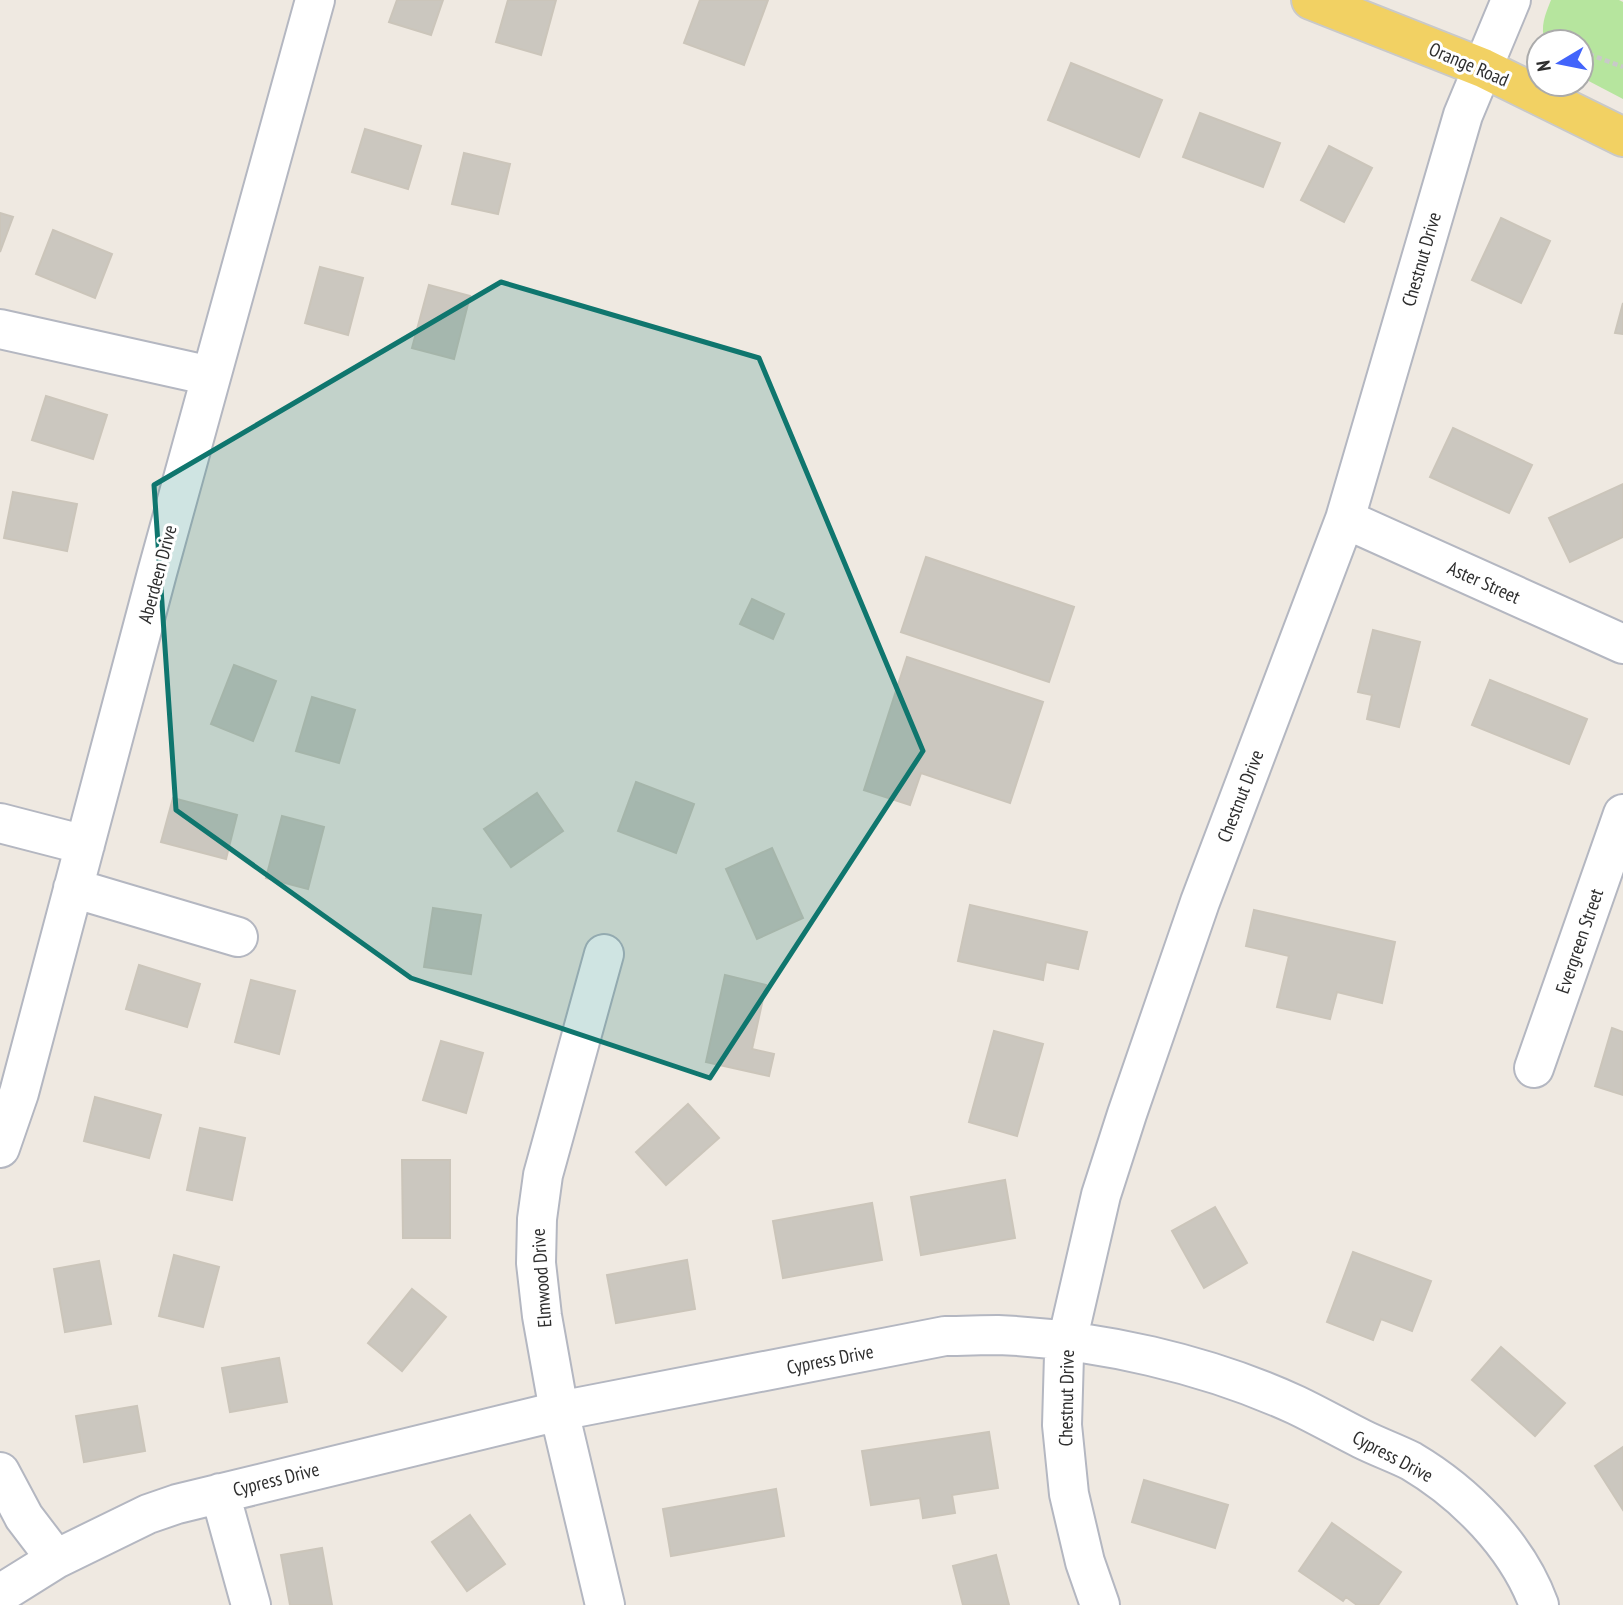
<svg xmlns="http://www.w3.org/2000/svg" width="1623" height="1605" font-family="'PT Sans Narrow',sans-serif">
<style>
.green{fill:#b6e59e}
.building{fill:#cbc7bf;stroke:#cbc5ba;stroke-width:2}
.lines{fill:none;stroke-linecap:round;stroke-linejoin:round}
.minor-casing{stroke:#b4b7c1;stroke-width:42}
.major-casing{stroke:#c9c9c9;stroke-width:42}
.path{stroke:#c9c9c9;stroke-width:4.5;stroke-dasharray:5 3.5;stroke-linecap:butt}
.minor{stroke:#fff;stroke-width:38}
.major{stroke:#f2d163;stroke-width:38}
.marked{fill:#0f766e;fill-opacity:0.2;stroke:#0f766e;stroke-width:5;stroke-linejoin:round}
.labels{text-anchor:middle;stroke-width:6;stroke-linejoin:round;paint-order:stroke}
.street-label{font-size:19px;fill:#2e2e2e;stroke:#fff}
</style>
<rect width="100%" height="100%" fill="#efe9e1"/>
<path class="green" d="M 1551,0 L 1619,0 L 1623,2 L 1623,99 L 1581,77 L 1581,42 L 1545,42 C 1540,26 1545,15 1551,0 Z"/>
<path class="building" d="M 397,0 L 443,0 L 431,35 L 389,22 Z
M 508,0 L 556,0 L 541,55 L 496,42 Z
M 700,0 L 768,0 L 744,65 L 684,43 Z
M 1071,63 L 1162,100 L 1139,157 L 1048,120 Z
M 1200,113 L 1280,143 L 1263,187 L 1183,157 Z
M 365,129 L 421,146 L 408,189 L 352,172 Z
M 1329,146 L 1372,168 L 1344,222 L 1301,200 Z
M 464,153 L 510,164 L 498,214 L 452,204 Z
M 0,213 L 13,217 L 0,252 Z
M 1501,218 L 1550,241 L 1521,303 L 1472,280 Z
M 53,230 L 112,254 L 95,298 L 36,274 Z
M 320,267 L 363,278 L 348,335 L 305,323 Z
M 429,285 L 470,296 L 454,359 L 412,348 Z
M 1623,303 L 1623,334 L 1615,333 Z
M 46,396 L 107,415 L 93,459 L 32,440 Z
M 1453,428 L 1532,465 L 1509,513 L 1430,477 Z
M 1623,484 L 1623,537 L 1570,562 L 1549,518 Z
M 13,492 L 77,504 L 67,551 L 4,538 Z
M 926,557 L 1074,607 L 1049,682 L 901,632 Z
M 752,599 L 784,614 L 773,639 L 740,624 Z
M 1373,630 L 1420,642 L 1399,727 L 1367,719 L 1372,695 L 1358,692 Z
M 907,657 L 1043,702 L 1010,803 L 921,773 L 910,805 L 864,790 Z
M 234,665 L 276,681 L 253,741 L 211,724 Z
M 1490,680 L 1587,719 L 1569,764 L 1472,725 Z
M 312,697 L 355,710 L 339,763 L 296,751 Z
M 636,782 L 694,804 L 676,853 L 618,831 Z
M 537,793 L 563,831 L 511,867 L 484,829 Z
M 173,798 L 237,815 L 226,859 L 161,842 Z
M 282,816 L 324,827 L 308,889 L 266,878 Z
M 772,848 L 803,918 L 757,939 L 726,869 Z
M 970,905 L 1087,932 L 1078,969 L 1046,962 L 1043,980 L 958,961 Z
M 433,908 L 481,915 L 471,974 L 424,967 Z
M 1254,910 L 1395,942 L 1382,1003 L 1337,992 L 1330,1019 L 1277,1007 L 1289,956 L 1246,946 Z
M 139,965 L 200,984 L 187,1027 L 126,1009 Z
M 725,975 L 766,985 L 752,1049 L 774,1054 L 769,1076 L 706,1062 Z
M 251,980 L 295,991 L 279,1054 L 235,1042 Z
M 1612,1028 L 1623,1032 L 1623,1095 L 1595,1086 Z
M 994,1031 L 1043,1044 L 1017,1136 L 969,1122 Z
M 441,1041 L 483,1053 L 466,1113 L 423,1100 Z
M 95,1097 L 161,1115 L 149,1158 L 84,1141 Z
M 688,1104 L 719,1138 L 666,1185 L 636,1152 Z
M 200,1128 L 245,1138 L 232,1200 L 187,1190 Z
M 402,1160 L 450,1160 L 450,1238 L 403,1238 Z
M 1005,1180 L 1015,1238 L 921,1255 L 911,1197 Z
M 872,1203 L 882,1260 L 783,1278 L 773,1221 Z
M 1215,1207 L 1247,1263 L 1204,1288 L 1172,1231 Z
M 1353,1252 L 1431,1281 L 1412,1331 L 1381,1319 L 1373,1340 L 1327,1322 Z
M 174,1255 L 219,1267 L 203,1327 L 159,1316 Z
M 687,1260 L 695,1309 L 616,1323 L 607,1275 Z
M 99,1261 L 111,1324 L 65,1332 L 54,1269 Z
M 412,1289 L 446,1317 L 402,1371 L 368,1343 Z
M 1501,1347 L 1565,1403 L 1535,1436 L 1472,1380 Z
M 279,1358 L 287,1402 L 230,1412 L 222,1368 Z
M 137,1406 L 145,1451 L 84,1462 L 76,1416 Z
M 989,1432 L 998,1488 L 952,1495 L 955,1513 L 923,1518 L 920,1498 L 871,1505 L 862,1451 Z
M 1623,1447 L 1623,1510 L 1595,1466 Z
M 1144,1480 L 1228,1505 L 1215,1548 L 1132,1522 Z
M 776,1489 L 784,1536 L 671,1556 L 663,1509 Z
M 470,1515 L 505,1564 L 467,1591 L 432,1542 Z
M 1332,1523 L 1401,1572 L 1378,1605 L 1357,1605 L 1346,1597 L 1343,1601 L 1299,1571 Z
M 322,1548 L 332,1605 L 290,1605 L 281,1555 Z
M 996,1555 L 1009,1605 L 963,1605 L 953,1566 Z"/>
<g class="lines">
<defs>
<path id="minor" d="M 0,329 L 211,376
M 1345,519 L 1623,644
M 0,823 L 85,845
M 73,888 L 238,937
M 604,954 L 543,1175 L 537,1219 L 536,1263 L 542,1316 L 559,1411 L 605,1605
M 1534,1068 L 1623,814
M 0,1148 L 19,1093 L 157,573 L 315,0
M 0,1472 L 24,1517 L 56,1559
M 220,1493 L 251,1605
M 0,1594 L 56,1559 L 148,1514 L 177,1504 L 559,1411 L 945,1336 C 963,1336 981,1335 998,1335 C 1097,1339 1207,1364 1296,1405 C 1319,1416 1340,1428 1362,1439 C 1378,1447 1395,1453 1411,1461 C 1465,1493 1517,1545 1539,1605
M 1100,1605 L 1085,1562 L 1069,1494 L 1062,1425 L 1064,1355 L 1101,1195 L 1127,1114 L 1200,902 L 1345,519 L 1463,115 L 1511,0"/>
<path id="major" d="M 1311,0 L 1483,68 L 1623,137"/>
</defs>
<use href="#minor" class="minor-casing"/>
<use href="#major" class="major-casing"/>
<path class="path" d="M 1553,40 L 1559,42
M 1581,51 L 1623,67"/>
<use href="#minor" class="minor"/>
<use href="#major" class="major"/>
</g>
<path class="marked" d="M 501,282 L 759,358 L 923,751 L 710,1078 L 411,978 L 176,810 L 154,485 Z"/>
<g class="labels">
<g class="street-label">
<text transform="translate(1469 64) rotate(23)" y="7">Orange Road</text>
<text transform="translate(1421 259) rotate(-74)" y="7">Chestnut Drive</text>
<text transform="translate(157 574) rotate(-75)" y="7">Aberdeen Drive</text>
<text transform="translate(1484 582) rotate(24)" y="7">Aster Street</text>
<text transform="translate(1240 796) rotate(-69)" y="7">Chestnut Drive</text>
<text transform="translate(1579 941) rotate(-71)" y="7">Evergreen Street</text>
<text transform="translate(541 1278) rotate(-94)" y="7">Elmwood Drive</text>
<text transform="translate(830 1359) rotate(-11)" y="7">Cypress Drive</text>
<text transform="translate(1066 1398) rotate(-89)" y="7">Chestnut Drive</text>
<text transform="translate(1393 1456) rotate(28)" y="7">Cypress Drive</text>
<text transform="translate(276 1479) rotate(-14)" y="7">Cypress Drive</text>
</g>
</g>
<g transform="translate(1560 63) rotate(260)"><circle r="33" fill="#ffffff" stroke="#ababab" stroke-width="2"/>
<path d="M0-5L12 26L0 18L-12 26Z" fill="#4264fb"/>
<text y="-10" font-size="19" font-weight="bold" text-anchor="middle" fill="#2e2e2e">N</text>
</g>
</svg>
